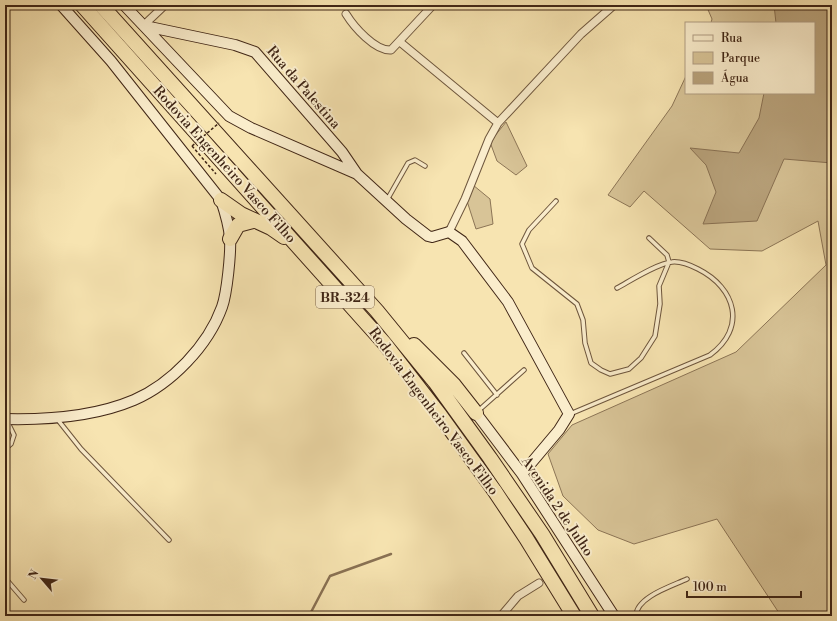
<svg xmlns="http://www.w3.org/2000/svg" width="837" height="621" font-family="'Libre Bodoni',serif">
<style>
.green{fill:#d8c497;stroke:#8c7556}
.water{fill:#b9a37c;stroke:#897153}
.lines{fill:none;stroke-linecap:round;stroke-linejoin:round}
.stream{stroke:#897153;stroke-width:2.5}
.lane-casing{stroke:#6e563d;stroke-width:5.5}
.street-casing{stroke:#6e563d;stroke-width:9}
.secondary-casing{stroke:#402616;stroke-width:12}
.highway-casing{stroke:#402616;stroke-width:16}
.path{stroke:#402616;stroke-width:1.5;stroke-dasharray:3 2;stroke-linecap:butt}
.lane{stroke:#faedcc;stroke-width:3.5}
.street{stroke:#faedcc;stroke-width:7}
.secondary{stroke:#faedcc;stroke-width:10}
.highway{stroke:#f7e4b1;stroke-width:14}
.path-bridge{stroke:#402616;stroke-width:1.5;stroke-dasharray:3 2;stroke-linecap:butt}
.labels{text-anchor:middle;stroke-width:4;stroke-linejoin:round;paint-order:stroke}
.shield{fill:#faedcc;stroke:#78624d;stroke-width:1}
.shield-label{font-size:13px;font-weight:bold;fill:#402616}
.street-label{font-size:14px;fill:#402616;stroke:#faedcc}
</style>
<rect width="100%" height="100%" fill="#f7e4b1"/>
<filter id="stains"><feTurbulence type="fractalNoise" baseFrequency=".005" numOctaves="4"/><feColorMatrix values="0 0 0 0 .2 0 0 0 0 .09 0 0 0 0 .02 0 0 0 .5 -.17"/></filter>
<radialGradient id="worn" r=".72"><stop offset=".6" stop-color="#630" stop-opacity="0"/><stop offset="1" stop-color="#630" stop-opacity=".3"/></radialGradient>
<path class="green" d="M 706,5 L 832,5 L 832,616 L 781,616 L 717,519 L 634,544 L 598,530 L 563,496 L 548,454 L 572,425 L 736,352 L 826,265 L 818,221 L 762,251 L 710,249 L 644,191 L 630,207 L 608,195 L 672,106 L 686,76 L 686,93 L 814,93 L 814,23 L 711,23 L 712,19 Z
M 506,122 L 527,166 L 516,175 L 497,161 L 490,142 Z
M 473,185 L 490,199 L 493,224 L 476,229 L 467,201 Z"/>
<path class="water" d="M 774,5 L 832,5 L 832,53 L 829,61 L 832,78 L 832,163 L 784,159 L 757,221 L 703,224 L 716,192 L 706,165 L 690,148 L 739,153 L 759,118 L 764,93 L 814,93 L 814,23 L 776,23 Z"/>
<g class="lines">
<path class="stream" d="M 309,616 L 330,576 L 391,554"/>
<defs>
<path id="lane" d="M 387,200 L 408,163 L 415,160 L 425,166
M 556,201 L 529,230 L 522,244 L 532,268 L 577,304 L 583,320 L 585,343 L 591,363 L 601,370 L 610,374 L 629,369 L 641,358 L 655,336 L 660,304 L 659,286 L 669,262 L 667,255 L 649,238
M 464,353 L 497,395
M 478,411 L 524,370
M 570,414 L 710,355 C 747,328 736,288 698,269 C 690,265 681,261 672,262 C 658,263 630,281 617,288
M 58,420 L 81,449 L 169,540
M 5,449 L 11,444 L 14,435 L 7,421
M 5,578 L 24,600
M 636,616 C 636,597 672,586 687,579"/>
<path id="street" d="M 346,14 C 354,27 375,51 391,50 L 433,5
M 144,25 L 165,5
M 400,42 L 498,123
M 449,232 L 465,199 L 489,139 L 498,123 L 581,34 L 614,5
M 501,616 L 518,596 L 539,583"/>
<path id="secondary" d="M 124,5 L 229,116 L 251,128 L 357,174 L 406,219 L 428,236 L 432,237 L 449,232 L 462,241 L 508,302 L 569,414 L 559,430 L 522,474
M 145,26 L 235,45 L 255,52 L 342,152 L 357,174
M 476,413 L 522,474 L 614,616
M 5,419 C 48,420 94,417 134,400 C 171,384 208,346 222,307 C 227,293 231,253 230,238 C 229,225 225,212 221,200 L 111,61 L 61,5"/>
<path id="highway" d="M 82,5 L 385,344 L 440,415 L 494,490 L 526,538 L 574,616
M 101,5 L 377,311 L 435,382 L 490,458 L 542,534 L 592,616
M 221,200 L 241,214 L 271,228 L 284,237
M 230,239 L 238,225 L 253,221
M 414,345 L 454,385 L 476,413"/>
</defs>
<use href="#lane" class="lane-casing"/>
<use href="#street" class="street-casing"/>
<use href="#secondary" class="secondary-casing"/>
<use href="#highway" class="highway-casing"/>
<path class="path" d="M 192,146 L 216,174"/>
<use href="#lane" class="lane"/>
<use href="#street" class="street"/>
<use href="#secondary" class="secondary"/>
<use href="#highway" class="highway"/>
<path class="path-bridge" d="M 192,146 L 219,123"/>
</g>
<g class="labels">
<rect class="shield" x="316" y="286" width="58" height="22" rx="3"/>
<g class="shield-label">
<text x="345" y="302">BR-324</text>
</g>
<g class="street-label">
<text transform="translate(304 87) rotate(49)" y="5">Rua da Palestina</text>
<text transform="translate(225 164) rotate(48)" y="5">Rodovia Engenheiro Vasco Filho</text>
<text transform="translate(434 411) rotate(53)" y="5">Rodovia Engenheiro Vasco Filho</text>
<text transform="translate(558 506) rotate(56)" y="5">Avenida 2 de Julho</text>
</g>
</g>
<rect width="837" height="621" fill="none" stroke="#f7e4b1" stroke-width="20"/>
<rect x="6" y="6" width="825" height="609" fill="none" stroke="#402616" stroke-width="2"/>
<rect x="10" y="10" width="817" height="601" fill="none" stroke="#402616"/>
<rect x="685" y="22" width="130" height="72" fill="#faedcc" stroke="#b09d83"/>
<rect x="693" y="35" width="20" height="6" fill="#faedcc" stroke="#b09d83"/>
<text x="721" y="42" font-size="12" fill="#402616">Rua</text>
<rect x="693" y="52" width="20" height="12" fill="#d8c497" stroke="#b09d83"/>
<text x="721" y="62" font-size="12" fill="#402616">Parque</text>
<rect x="693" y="72" width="20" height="12" fill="#b9a37c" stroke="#b09d83"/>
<text x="721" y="82" font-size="12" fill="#402616">Água</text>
<g transform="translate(42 579) rotate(298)" stroke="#faedcc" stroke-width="3" paint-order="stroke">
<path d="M0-3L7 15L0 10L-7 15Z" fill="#402616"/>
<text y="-6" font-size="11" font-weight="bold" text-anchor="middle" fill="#402616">N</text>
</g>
<path d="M687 591v6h114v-6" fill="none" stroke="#402616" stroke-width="2"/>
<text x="693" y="591" font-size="12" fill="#402616" stroke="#faedcc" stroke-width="3" paint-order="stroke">100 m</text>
<rect width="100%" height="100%" filter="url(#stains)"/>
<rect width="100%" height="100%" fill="url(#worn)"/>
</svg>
